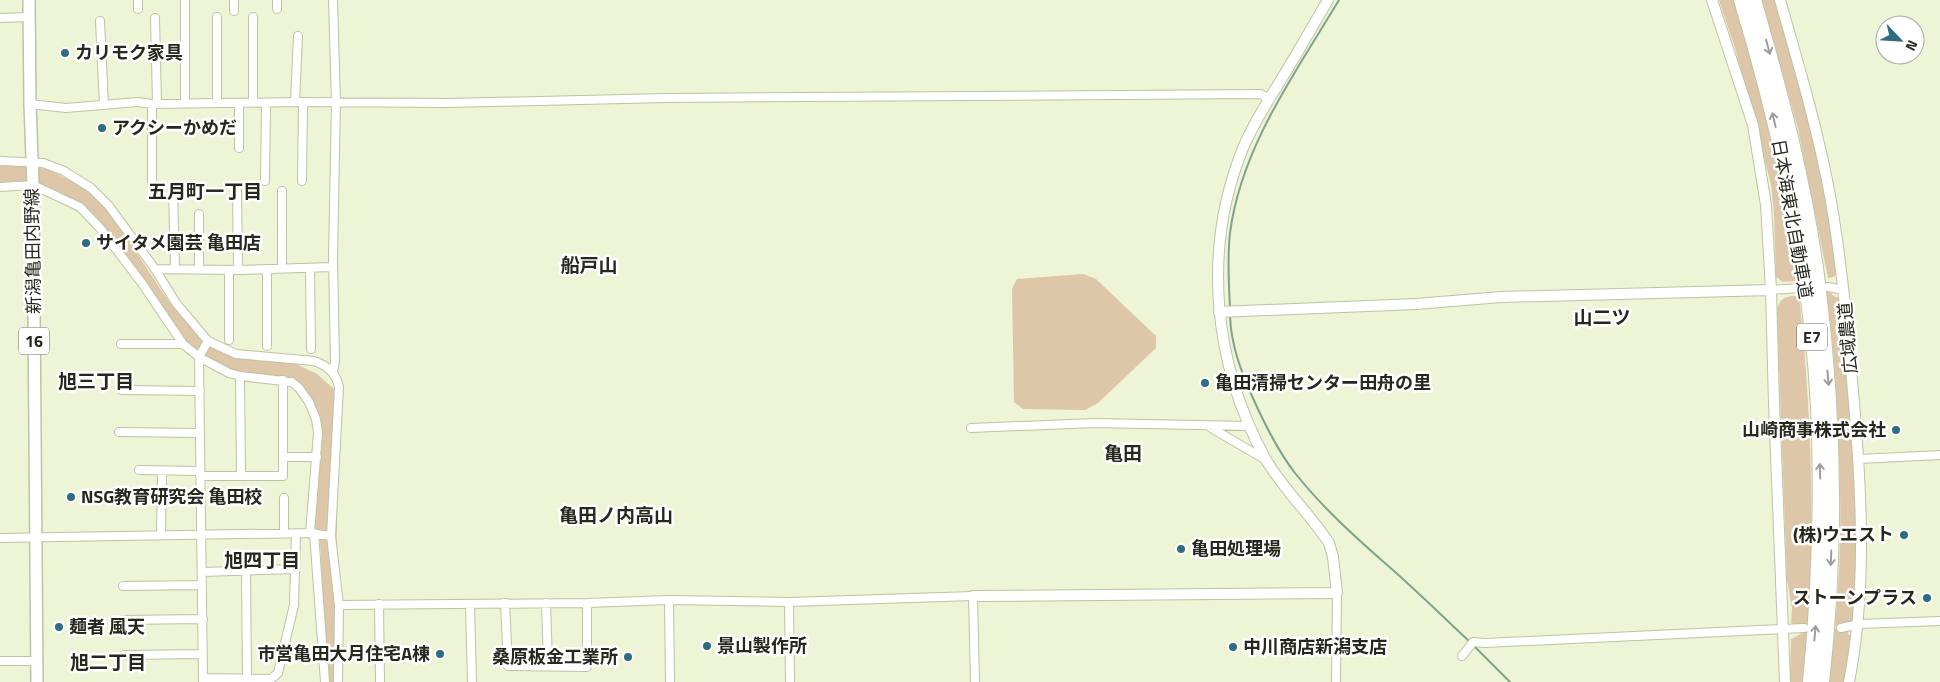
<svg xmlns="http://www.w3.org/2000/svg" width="1940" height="682" font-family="'Titillium Web','Noto Sans JP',sans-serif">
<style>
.green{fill:#dec6a8}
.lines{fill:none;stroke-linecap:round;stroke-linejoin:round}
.stream{stroke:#7ea38d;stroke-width:2}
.street-casing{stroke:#bdc3a5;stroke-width:10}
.secondary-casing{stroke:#bdc3a5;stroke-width:12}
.primary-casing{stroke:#bdc3a5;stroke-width:14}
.highway-casing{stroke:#bdc3a5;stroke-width:16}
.street{stroke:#fff;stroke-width:8}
.secondary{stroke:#fff;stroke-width:10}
.primary{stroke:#fff;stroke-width:11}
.highway{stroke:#fff;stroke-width:14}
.oneway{stroke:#9d9e99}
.poi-dot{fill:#2d6c81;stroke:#fff;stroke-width:2}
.labels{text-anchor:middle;stroke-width:5;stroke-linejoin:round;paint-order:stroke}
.shield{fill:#fff;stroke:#676861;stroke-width:1}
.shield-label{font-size:16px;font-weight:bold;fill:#26281d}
.poi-label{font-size:18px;font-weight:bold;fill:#26281d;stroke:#fff;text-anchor:start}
.street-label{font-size:18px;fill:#26281d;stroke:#fff}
.neighbourhood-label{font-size:19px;font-weight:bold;fill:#26281d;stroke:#fff}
</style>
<rect width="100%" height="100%" fill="#eef4d6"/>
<path class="green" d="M 1719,0 L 1734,0 L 1748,45 L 1780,174 L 1797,281 L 1783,282 L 1776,277 L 1774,214 L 1771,184 L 1735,48 Z
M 1762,0 L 1779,0 L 1814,136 L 1839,271 L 1833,277 L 1828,278 L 1798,129 Z
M 0,165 L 40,166 L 74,182 L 90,192 L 113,217 L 169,302 L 201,338 L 241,357 L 296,364 L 317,374 L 342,396 L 338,448 L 335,675 L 337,682 L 328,682 L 320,541 L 314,524 L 320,427 L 318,413 L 305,389 L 290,378 L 232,370 L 197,351 L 180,335 L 81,205 L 42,185 L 12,181 L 0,184 Z
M 1083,274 L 1096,279 L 1156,336 L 1156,348 L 1098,403 L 1085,410 L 1023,409 L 1014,402 L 1012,289 L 1017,279 Z
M 1826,290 L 1830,290 L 1832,295 L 1843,300 L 1852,390 L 1859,560 L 1853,622 L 1847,625 L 1835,626 C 1842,559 1841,494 1838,427 C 1836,382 1833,336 1826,290 Z
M 1799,296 C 1811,406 1815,515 1808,626 L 1794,625 L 1791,622 L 1792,608 L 1787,579 L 1777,313 C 1778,298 1785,296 1799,296 Z
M 1849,628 L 1848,634 L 1855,639 L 1847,682 L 1829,682 L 1835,629 Z
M 1808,630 L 1804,682 L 1790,682 L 1791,639 Z"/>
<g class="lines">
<path class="stream" d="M 1230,309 C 1229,284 1227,258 1230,233 C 1241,147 1296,72 1339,0
M 1230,316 C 1231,345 1241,371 1252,396 C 1264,423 1277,450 1295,473 C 1322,507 1354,536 1386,564 C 1415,589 1442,616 1470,642
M 1473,645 L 1510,682"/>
<defs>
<path id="street" d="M 333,0 L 336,102 L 333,258 L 335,361 L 333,372
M 138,9 L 138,0
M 277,9 L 277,0
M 234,11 L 234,0
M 217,17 L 217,102
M 0,18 L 29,17
M 155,18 L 157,103
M 100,21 L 104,105
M 185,102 L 185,0
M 295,102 L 298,36
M 253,103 L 253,17
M 30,104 L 66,108 L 138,102 L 152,104 L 303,102 L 450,103 L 666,98 L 1261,94 L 1269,100
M 239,148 L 239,103
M 0,161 L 43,163 L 64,171 L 91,188 L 109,206 L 155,269 L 176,303 L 208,341 L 236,354 L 314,361 C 328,366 336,373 339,387 L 331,536 L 339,605 L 338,682
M 265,181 L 266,103
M 302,181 L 303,102
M 152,184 L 152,104
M 0,187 L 33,185 L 80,207 L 100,228 L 141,282 L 183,344 L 199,357 L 229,373 L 240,376 L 292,382 L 299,388 L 309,402 L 316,419 L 318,433 L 310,533
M 173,190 L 175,269
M 237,190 L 238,270
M 282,191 L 282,268
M 199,214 L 199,269
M 310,268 L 311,349
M 155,269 L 238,270 L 333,267
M 267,269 L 267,346
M 1828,287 L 1844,290
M 1771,290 L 1799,288
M 229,340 L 229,270
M 121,344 L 183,344
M 240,376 L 241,476
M 122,390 L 200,391
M 1208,426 L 1266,460
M 971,428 L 1095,423 L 1249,426
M 119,432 L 200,433
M 284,457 L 317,457
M 1859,459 L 1940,455
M 139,470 L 200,471
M 200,476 L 283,476 L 283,380
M 284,533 L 284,498
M 314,533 L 325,682
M 161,535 L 162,471
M 0,538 L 310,533 L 331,536
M 246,571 L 247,679
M 202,572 L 295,569
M 123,586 L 202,585
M 669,600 L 670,682
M 789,602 L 790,682
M 505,603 L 508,666 L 587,667 L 587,603
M 546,603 L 548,665
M 379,604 L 380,682
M 470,604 L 472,682
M 339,605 L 587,603 L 669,600 L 789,602 L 973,596 L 975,682
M 122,620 L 203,619
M 1841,628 L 1859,624 L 1940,621
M 124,655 L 203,654
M 1462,656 L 1473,642 L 1485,643 L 1804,628
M 0,661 L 37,661
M 203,678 L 271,679 L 278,673 L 294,605 L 296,533
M 203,682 L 199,357 L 208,341
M 1336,682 L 1337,593"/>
<path id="secondary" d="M 1712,0 L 1753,125 L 1766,205 L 1771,290 L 1774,403 L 1785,682
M 1780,0 C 1799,66 1819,134 1831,201 C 1843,272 1849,344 1855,415 C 1862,503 1866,595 1849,682
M 1219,312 L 1416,304 L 1501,297 L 1771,290
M 973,596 L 1337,593 L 1333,557 L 1329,543 C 1310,514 1282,488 1265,458 C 1213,362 1202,250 1243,148 C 1252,127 1264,107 1276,88 C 1294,59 1311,29 1328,0"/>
<path id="primary" d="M 29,0 L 30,104 L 33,185 L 37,682"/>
<path id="highway" d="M 1741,0 C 1781,132 1811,269 1818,407 C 1822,499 1819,590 1810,682
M 1754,0 C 1781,93 1806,187 1818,283 C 1835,416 1837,549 1822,682"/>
</defs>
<use href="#street" class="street-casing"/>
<use href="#secondary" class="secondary-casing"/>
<use href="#primary" class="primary-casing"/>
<use href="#highway" class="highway-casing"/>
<use href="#street" class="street"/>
<use href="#secondary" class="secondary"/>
<use href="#primary" class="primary"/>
<use href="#highway" class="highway"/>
</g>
<defs><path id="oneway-shaft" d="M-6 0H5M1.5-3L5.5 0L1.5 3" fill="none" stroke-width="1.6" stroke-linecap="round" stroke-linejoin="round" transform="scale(1.25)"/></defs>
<g class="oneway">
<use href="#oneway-shaft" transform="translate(1768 47) rotate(75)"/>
<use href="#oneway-shaft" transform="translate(1774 120) rotate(-103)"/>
<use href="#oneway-shaft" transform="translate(1828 378) rotate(85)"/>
<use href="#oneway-shaft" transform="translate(1820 471) rotate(-92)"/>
<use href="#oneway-shaft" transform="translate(1831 558) rotate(92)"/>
<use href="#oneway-shaft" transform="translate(1815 633) rotate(-85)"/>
</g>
<g class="poi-dot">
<circle cx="65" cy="53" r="5"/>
<circle cx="102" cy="128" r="5"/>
<circle cx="86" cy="243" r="5"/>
<circle cx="1205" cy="383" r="5"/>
<circle cx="1896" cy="430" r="5"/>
<circle cx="71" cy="497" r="5"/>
<circle cx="1904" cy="535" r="5"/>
<circle cx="1181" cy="549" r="5"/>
<circle cx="1927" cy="598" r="5"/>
<circle cx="59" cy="627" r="5"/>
<circle cx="707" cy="646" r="5"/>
<circle cx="1233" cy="647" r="5"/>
<circle cx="440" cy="654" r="5"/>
<circle cx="628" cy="657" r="5"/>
</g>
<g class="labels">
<g class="shield">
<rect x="1797" y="323.5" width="30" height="27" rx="4"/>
<rect x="19" y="327.5" width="30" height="27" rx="4"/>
</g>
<g class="shield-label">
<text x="1812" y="343">E7</text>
<text x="34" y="347">16</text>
</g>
<g class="poi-label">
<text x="75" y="59">カリモク家具</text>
<text x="112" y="134">アクシーかめだ</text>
<text x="96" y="249">サイタメ園芸 亀田店</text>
<text x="1215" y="389">亀田清掃センター田舟の里</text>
<text x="1886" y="436" text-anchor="end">山崎商事株式会社</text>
<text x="81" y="503">NSG教育研究会 亀田校</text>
<text x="1894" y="541" text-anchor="end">(株)ウエスト</text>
<text x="1191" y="555">亀田処理場</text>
<text x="1917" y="604" text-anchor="end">ストーンプラス</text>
<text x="69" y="633">麺者 風天</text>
<text x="717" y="652">景山製作所</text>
<text x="1243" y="653">中川商店新潟支店</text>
<text x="430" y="660" text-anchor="end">市営亀田大月住宅A棟</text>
<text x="618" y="663" text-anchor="end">桑原板金工業所</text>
</g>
<g class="street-label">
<text transform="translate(1792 219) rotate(80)" y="6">日本海東北自動車道</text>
<text transform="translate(33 251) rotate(-91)" y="6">新潟亀田内野線</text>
<text transform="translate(1848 338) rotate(-95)" y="6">広域農道</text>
</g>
<g class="neighbourhood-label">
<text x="205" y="198">五月町一丁目</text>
<text x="589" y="272">船戸山</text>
<text x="1602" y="324">山二ツ</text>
<text x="96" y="388">旭三丁目</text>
<text x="1123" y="460">亀田</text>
<text x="616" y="522">亀田ノ内高山</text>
<text x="262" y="567">旭四丁目</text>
<text x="108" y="669">旭二丁目</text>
</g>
</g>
<g transform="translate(1900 40) rotate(115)"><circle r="24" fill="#ffffff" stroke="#a8a9a5"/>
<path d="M0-4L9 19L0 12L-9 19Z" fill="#2d6c81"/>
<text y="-8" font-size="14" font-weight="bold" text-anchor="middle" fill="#26281d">N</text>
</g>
</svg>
